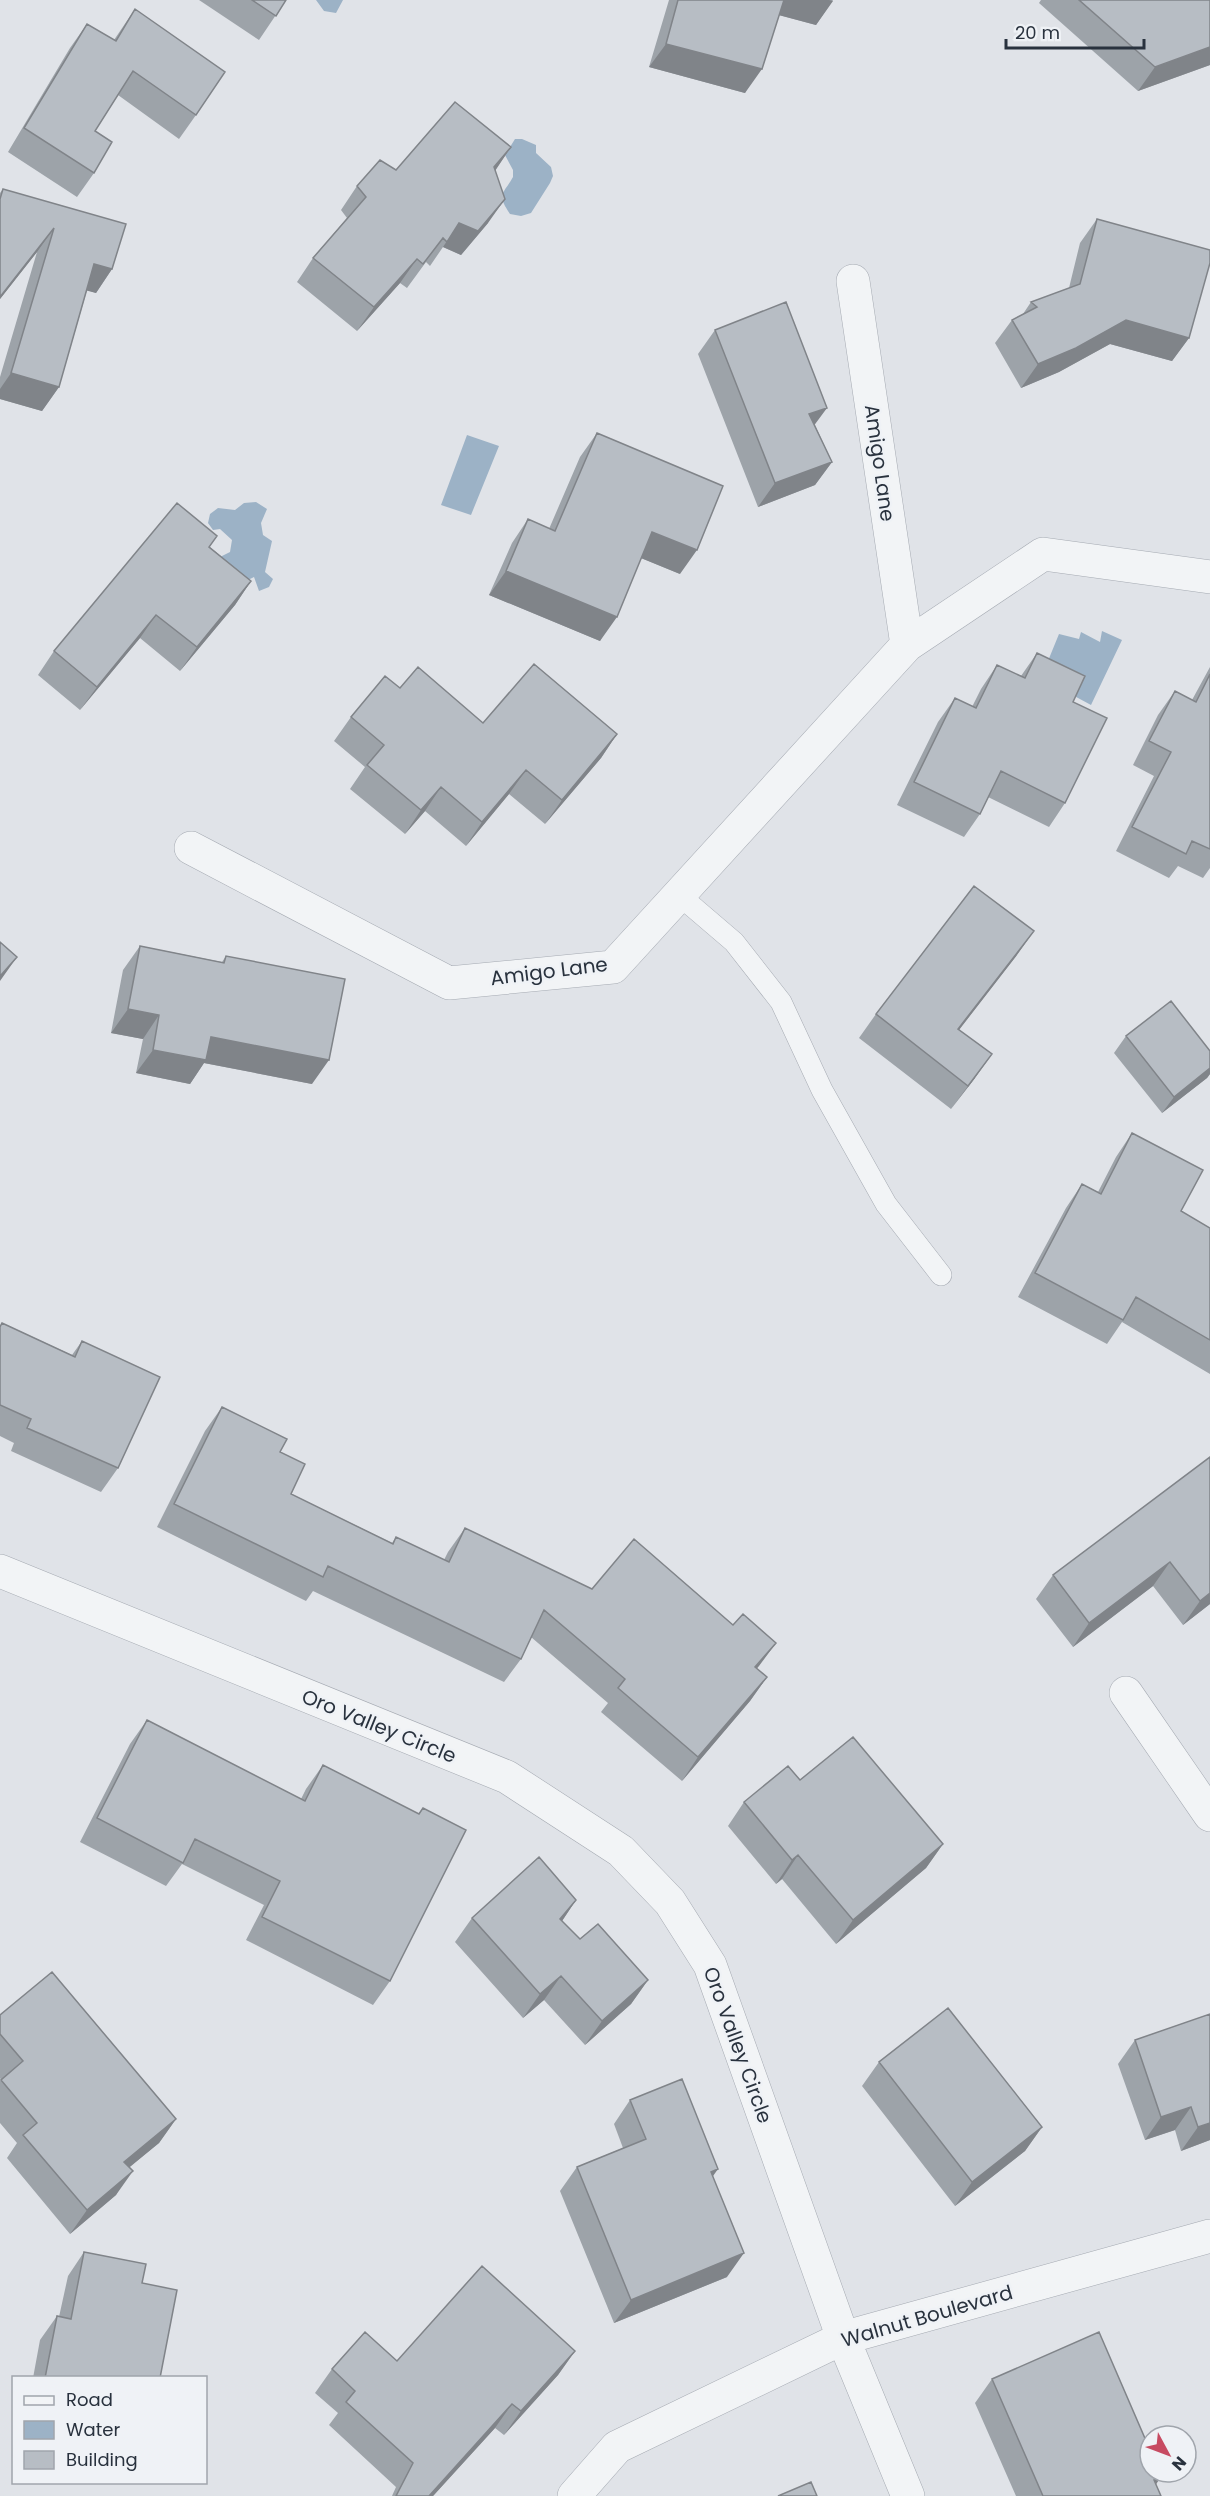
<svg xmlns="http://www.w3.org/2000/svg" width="1210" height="2496" font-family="Poppins,sans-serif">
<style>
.water{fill:#9cb2c6}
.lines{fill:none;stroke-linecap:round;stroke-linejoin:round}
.service-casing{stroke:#a5aab2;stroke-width:22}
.minor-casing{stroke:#a5aab2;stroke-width:34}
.service{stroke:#f2f4f6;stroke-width:21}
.minor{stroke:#f2f4f6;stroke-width:33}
.wall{fill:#9da3a9}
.shaded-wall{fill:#808489}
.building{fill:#b7bdc4;stroke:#808489;stroke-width:1.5}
.labels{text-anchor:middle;stroke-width:5;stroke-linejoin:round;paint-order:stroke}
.street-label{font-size:20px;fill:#29323e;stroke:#eff2f6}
</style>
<rect width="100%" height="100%" fill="#e0e3e8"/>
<path class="water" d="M 316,0 L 343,0 L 336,13 L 324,11 Z
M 515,139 L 522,139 L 536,145 L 536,153 L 551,167 L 553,176 L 550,183 L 531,213 L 521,216 L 510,214 C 496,193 503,195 513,177 L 513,170 L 505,155 Z
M 467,435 L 499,446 L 471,515 L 441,505 Z
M 256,502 L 267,509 L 261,523 L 263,535 L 272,541 L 265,572 L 273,579 L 269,587 L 259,591 L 254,577 L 242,583 L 222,561 L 222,556 L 230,552 L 232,540 L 220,529 L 213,530 L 208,523 L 210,514 L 218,508 L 235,510 L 244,503 Z
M 1102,631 L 1122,640 L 1091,705 L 1041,678 L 1059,634 L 1079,639 L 1081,632 L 1100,642 Z"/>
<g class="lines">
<defs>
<path id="service" d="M 679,895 L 734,942 L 781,1002 L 822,1090 L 886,1204 L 941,1275"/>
<path id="minor" d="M 853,281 L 907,645 L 1043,554 L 1210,577
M 191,848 L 449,983 L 613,967 L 907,645
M 0,1571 L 507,1777 L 621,1851 L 670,1902 L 710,1965 L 843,2338 L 908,2496
M 1126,1693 L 1210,1815
M 574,2496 L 617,2447 L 843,2338 L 1210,2236"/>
</defs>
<use href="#service" class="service-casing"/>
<use href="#minor" class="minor-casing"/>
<use href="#service" class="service"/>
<use href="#minor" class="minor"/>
</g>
<path class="wall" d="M 199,0 L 286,0 L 259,40 Z
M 669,0 L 833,0 L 816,25 L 779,15 L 745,93 L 649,67 Z
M 1041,0 L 1210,0 L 1210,65 L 1138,91 L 1039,3 Z
M 135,9 L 196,115 L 179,139 L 118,95 L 95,131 L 94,173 L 77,197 L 8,152 L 70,48 L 87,24 L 114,40 Z
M 511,147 L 495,170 L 488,223 L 461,255 L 443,247 L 430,266 L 426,262 L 407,288 L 400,283 L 357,331 L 297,282 L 313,258 L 347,218 L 341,210 L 357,186 L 396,170 Z
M 3,189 L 112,269 L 96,293 L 87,290 L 59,387 L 42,411 L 0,399 L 0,377 L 37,252 L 0,299 L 0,193 Z
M 1097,219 L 1189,338 L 1172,361 L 1110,344 L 1059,372 L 1021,388 L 995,343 L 1012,320 L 1023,314 L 1031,302 L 1069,288 L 1080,243 Z
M 715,330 L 815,425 L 832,462 L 815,485 L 758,507 L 698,354 Z
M 597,433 L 680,574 L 641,558 L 600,641 L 489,595 L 512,543 L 528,519 L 549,529 L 580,457 Z
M 210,547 L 251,581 L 235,605 L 180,671 L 140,638 L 80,710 L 38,675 L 54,651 Z
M 1037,653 L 1073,702 L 1065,803 L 1049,827 L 988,797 L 980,814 L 964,837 L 897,805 L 938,722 L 955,698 L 972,707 L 981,689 L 997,665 L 1021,676 Z
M 1210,667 L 1210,868 L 1203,878 L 1178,866 L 1169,878 L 1116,851 L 1154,776 L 1133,765 L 1158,715 L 1175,691 L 1192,700 Z
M 400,688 L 483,723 L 617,734 L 601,758 L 545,824 L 509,794 L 466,846 L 425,811 L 405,834 L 350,789 L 365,767 L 334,741 L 351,717 Z
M 140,946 L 222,962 L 226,956 L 312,1084 L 204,1063 L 190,1084 L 136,1073 L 143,1039 L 111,1033 L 123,970 Z
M 1017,955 L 959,1030 L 975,1078 L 951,1109 L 859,1038 L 876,1014 Z
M 1126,1036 L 1210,1051 L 1210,1074 L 1207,1078 L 1162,1113 L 1114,1053 Z
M 1132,1133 L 1181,1211 L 1210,1228 L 1210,1374 L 1122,1322 L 1107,1344 L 1018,1297 L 1066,1208 L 1082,1184 L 1098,1192 L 1116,1157 Z
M 2,1323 L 72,1355 L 82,1341 L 118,1468 L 101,1492 L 11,1451 L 14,1443 L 0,1436 L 0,1326 Z
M 222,1407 L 280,1452 L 291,1494 L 392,1543 L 396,1537 L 444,1560 L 448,1552 L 465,1528 L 757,1669 L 767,1677 L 750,1701 L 682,1781 L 601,1712 L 608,1703 L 531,1637 L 521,1659 L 504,1682 L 313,1591 L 306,1601 L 157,1527 L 205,1431 Z
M 1210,1457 L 1210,1604 L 1183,1625 L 1153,1586 L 1073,1647 L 1036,1599 L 1053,1575 Z
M 147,1720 L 301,1799 L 306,1789 L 323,1765 L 418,1814 L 423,1808 L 390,1981 L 373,2005 L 246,1940 L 264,1905 L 182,1864 L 166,1886 L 80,1842 L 130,1744 Z
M 800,1780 L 943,1844 L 926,1868 L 836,1944 L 782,1879 L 776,1884 L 728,1826 L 744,1802 Z
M 576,1900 L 562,1921 L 580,1939 L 648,1980 L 631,2004 L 585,2045 L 544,2000 L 523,2018 L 455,1942 L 472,1918 Z
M 1210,2014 L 1210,2140 L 1181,2151 L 1175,2130 L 1145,2140 L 1118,2064 L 1135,2040 Z
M 0,2015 L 176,2119 L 159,2143 L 129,2167 L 116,2195 L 70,2234 L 7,2158 L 17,2143 L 0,2123 L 0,2081 L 1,2080 L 0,2078 Z
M 879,2062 L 1042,2127 L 1025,2151 L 955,2206 L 862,2086 Z
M 630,2100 L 713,2176 L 727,2277 L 614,2323 L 560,2191 L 577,2167 L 623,2148 L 614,2124 Z
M 84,2252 L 142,2283 L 160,2378 L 33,2378 L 40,2340 L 57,2316 L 59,2317 L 68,2276 Z
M 575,2351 L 558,2375 L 504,2435 L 495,2428 L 433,2496 L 392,2496 L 396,2487 L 329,2425 L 338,2413 L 315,2393 L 332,2369 L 397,2361 Z
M 992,2379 L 1156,2484 L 1161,2496 L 1016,2496 L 975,2403 Z"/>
<path class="shaded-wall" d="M 780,0 L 829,0 L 833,1 L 816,25 L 771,13 Z
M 666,44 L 762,69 L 745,93 L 649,67 Z
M 1210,47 L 1210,65 L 1138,91 L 1155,67 Z
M 511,147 L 495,171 L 494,167 Z
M 505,199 L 488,223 L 461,255 L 443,247 L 459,223 Z
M 54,228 L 37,252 L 0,299 L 0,297 Z
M 417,259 L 400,283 L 357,331 L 374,307 Z
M 94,264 L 112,269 L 96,293 L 77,288 Z
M 1126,320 L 1189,338 L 1172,361 L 1110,344 L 1059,372 L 1021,388 L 1038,364 Z
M 11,373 L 59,387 L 42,411 L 0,399 L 0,389 Z
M 827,408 L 810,431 L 809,414 Z
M 832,462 L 815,485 L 758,507 L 775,483 Z
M 652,532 L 697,550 L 680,574 L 636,556 Z
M 506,571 L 617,617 L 600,641 L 489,595 Z
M 251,581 L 235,605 L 180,671 L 197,647 Z
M 156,615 L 140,638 L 80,710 L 97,687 Z
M 617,734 L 601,758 L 545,824 L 562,800 Z
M 526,770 L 509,794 L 466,846 L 482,822 Z
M 441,787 L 425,811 L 405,834 L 421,810 Z
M 1034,931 L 1017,955 L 941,1053 L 958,1029 Z
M 17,957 L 0,981 L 0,982 L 0,976 Z
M 128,1009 L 159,1015 L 143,1039 L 111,1033 Z
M 211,1037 L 329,1060 L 312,1084 L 204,1063 L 190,1084 L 136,1073 L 153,1050 Z
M 992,1054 L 975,1078 L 951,1109 L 968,1086 Z
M 1210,1068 L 1210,1074 L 1207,1078 L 1162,1113 L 1174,1097 Z
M 1170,1562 L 1153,1586 L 1073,1647 L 1089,1623 Z
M 1210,1593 L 1210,1604 L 1183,1625 L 1200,1601 Z
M 776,1643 L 759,1666 L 738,1691 L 755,1667 Z
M 767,1677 L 750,1701 L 682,1781 L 698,1757 Z
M 943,1844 L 926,1868 L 836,1944 L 853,1920 Z
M 798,1855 L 782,1879 L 776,1884 L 792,1860 Z
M 576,1900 L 560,1924 L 560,1919 Z
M 561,1976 L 544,2000 L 523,2018 L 540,1994 Z
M 648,1980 L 631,2004 L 585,2045 L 602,2021 Z
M 1191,2107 L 1175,2130 L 1145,2140 L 1161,2117 Z
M 176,2119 L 159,2143 L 108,2185 L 124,2162 Z
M 1210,2123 L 1210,2140 L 1181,2151 L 1198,2127 Z
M 1042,2127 L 1025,2151 L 955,2206 L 972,2182 Z
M 718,2169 L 701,2193 L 711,2172 Z
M 133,2171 L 116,2195 L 70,2234 L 87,2210 Z
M 744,2253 L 727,2277 L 614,2323 L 631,2300 Z
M 575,2351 L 558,2375 L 504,2435 L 521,2411 Z
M 512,2404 L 495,2428 L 433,2496 L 429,2496 Z
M 1161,2477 L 1148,2496 L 1154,2480 Z"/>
<path class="building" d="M 252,0 L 286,0 L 276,16 Z
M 678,0 L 784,0 L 762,69 L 666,44 Z
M 1079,0 L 1210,0 L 1210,47 L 1155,67 Z
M 135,9 L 225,72 L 196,115 L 133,71 L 95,131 L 112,142 L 94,173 L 24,128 L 87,24 L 116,41 Z
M 455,102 L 511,147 L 494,167 L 505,199 L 478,231 L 459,223 L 447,242 L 443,238 L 423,264 L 417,259 L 374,307 L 313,258 L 366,197 L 357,186 L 380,160 L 396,170 Z
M 3,189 L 126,224 L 112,269 L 94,264 L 59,387 L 11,373 L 54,228 L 0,297 L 0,199 Z
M 1097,219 L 1210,250 L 1210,263 L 1189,338 L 1126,320 L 1076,348 L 1038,364 L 1012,320 L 1037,307 L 1031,302 L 1080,284 Z
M 786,302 L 827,408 L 809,414 L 832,462 L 775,483 L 715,330 Z
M 597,433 L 723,486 L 697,550 L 652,532 L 617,617 L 506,571 L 528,519 L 555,531 Z
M 177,503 L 217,536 L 209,547 L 251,581 L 197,647 L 156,615 L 97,687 L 54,651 Z
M 1037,653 L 1085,676 L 1073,702 L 1107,718 L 1065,803 L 1001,771 L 980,814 L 914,782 L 955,698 L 976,708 L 997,665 L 1025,678 Z
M 534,664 L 617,734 L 562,800 L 526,770 L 482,822 L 441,787 L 421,810 L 367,765 L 384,745 L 351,717 L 385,676 L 400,688 L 418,667 L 483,723 Z
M 1210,674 L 1210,849 L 1192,841 L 1186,854 L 1132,827 L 1171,752 L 1149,741 L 1175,691 L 1196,702 Z
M 974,886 L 1034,931 L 958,1029 L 992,1054 L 968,1086 L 876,1014 Z
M 0,942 L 17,957 L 0,976 Z
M 140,946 L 224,963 L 226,956 L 345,979 L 329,1060 L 211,1037 L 206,1060 L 153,1050 L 159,1015 L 128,1009 Z
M 1171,1001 L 1210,1051 L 1210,1068 L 1174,1097 L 1126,1036 Z
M 1132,1133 L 1203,1170 L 1181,1211 L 1210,1228 L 1210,1340 L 1136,1297 L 1123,1320 L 1035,1273 L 1082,1184 L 1101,1194 Z
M 2,1323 L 75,1357 L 82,1341 L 160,1377 L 118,1468 L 27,1428 L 31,1419 L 0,1405 L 0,1327 Z
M 222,1407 L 287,1439 L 280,1452 L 305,1464 L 291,1494 L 393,1544 L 396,1537 L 449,1562 L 465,1528 L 592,1589 L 634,1539 L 733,1625 L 743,1614 L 776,1643 L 755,1667 L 767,1677 L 698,1757 L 618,1688 L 625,1679 L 544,1610 L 521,1659 L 328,1566 L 323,1577 L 174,1504 Z
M 1210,1457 L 1210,1593 L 1200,1601 L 1170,1562 L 1089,1623 L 1053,1575 Z
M 147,1720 L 305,1801 L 323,1765 L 419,1814 L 423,1808 L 466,1830 L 390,1981 L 262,1917 L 280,1881 L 195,1839 L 183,1863 L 97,1818 Z
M 853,1737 L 943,1844 L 853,1920 L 798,1855 L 792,1860 L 744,1802 L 788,1766 L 800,1780 Z
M 539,1857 L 576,1900 L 560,1919 L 580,1939 L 598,1924 L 648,1980 L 602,2021 L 561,1976 L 540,1994 L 472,1918 Z
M 52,1972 L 176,2119 L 124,2162 L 133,2171 L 87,2210 L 23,2135 L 37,2123 L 1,2080 L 23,2061 L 0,2034 L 0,2015 Z
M 948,2008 L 1042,2127 L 972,2182 L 879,2062 Z
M 1210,2014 L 1210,2123 L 1198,2127 L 1191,2107 L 1161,2117 L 1135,2040 Z
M 682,2079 L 718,2169 L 711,2172 L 744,2253 L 631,2300 L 577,2167 L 646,2139 L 630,2100 Z
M 84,2252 L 146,2264 L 142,2283 L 177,2290 L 160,2378 L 45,2378 L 57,2316 L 71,2319 Z
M 482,2266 L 575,2351 L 521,2411 L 512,2404 L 429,2496 L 396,2496 L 413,2463 L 346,2402 L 355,2391 L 332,2369 L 365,2332 L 397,2361 Z
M 1099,2332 L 1150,2450 L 1150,2472 L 1159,2472 L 1161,2477 L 1154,2480 L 1161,2496 L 1043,2496 L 992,2379 Z
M 811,2482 L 817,2496 L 778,2496 Z"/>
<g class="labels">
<g class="street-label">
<text transform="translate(880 463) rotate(82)" y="7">Amigo Lane</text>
<text transform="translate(549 971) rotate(-7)" y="7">Amigo Lane</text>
<text transform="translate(379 1726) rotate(22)" y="7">Oro Valley Circle</text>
<text transform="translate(738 2045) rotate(70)" y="7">Oro Valley Circle</text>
<text transform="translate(927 2316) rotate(-16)" y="7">Walnut Boulevard</text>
</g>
</g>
<rect x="12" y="2376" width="195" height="108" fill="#eff2f6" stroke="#a0a5ac" stroke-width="1.5"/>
<rect x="24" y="2396" width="30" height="9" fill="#f2f4f6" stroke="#a0a5ac" stroke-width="1.5"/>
<text x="66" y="2406" font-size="18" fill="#29323e">Road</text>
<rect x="24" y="2421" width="30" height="18" fill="#9cb2c6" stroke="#a0a5ac" stroke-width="1.5"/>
<text x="66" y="2436" font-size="18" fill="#29323e">Water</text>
<rect x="24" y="2451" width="30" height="18" fill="#b7bdc4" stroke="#a0a5ac" stroke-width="1.5"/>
<text x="66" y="2466" font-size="18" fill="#29323e">Building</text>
<g transform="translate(1168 2454) rotate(131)"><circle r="28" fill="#eff2f6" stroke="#a0a5ac" stroke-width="1.5"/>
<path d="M0-4.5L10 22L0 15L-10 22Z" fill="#c74b62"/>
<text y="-9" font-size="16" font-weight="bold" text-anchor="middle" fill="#29323e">N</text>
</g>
<path d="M1006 39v9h138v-9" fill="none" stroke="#29323e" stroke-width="3"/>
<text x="1015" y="39" font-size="18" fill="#29323e" stroke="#eff2f6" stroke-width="4.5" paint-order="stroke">20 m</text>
</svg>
